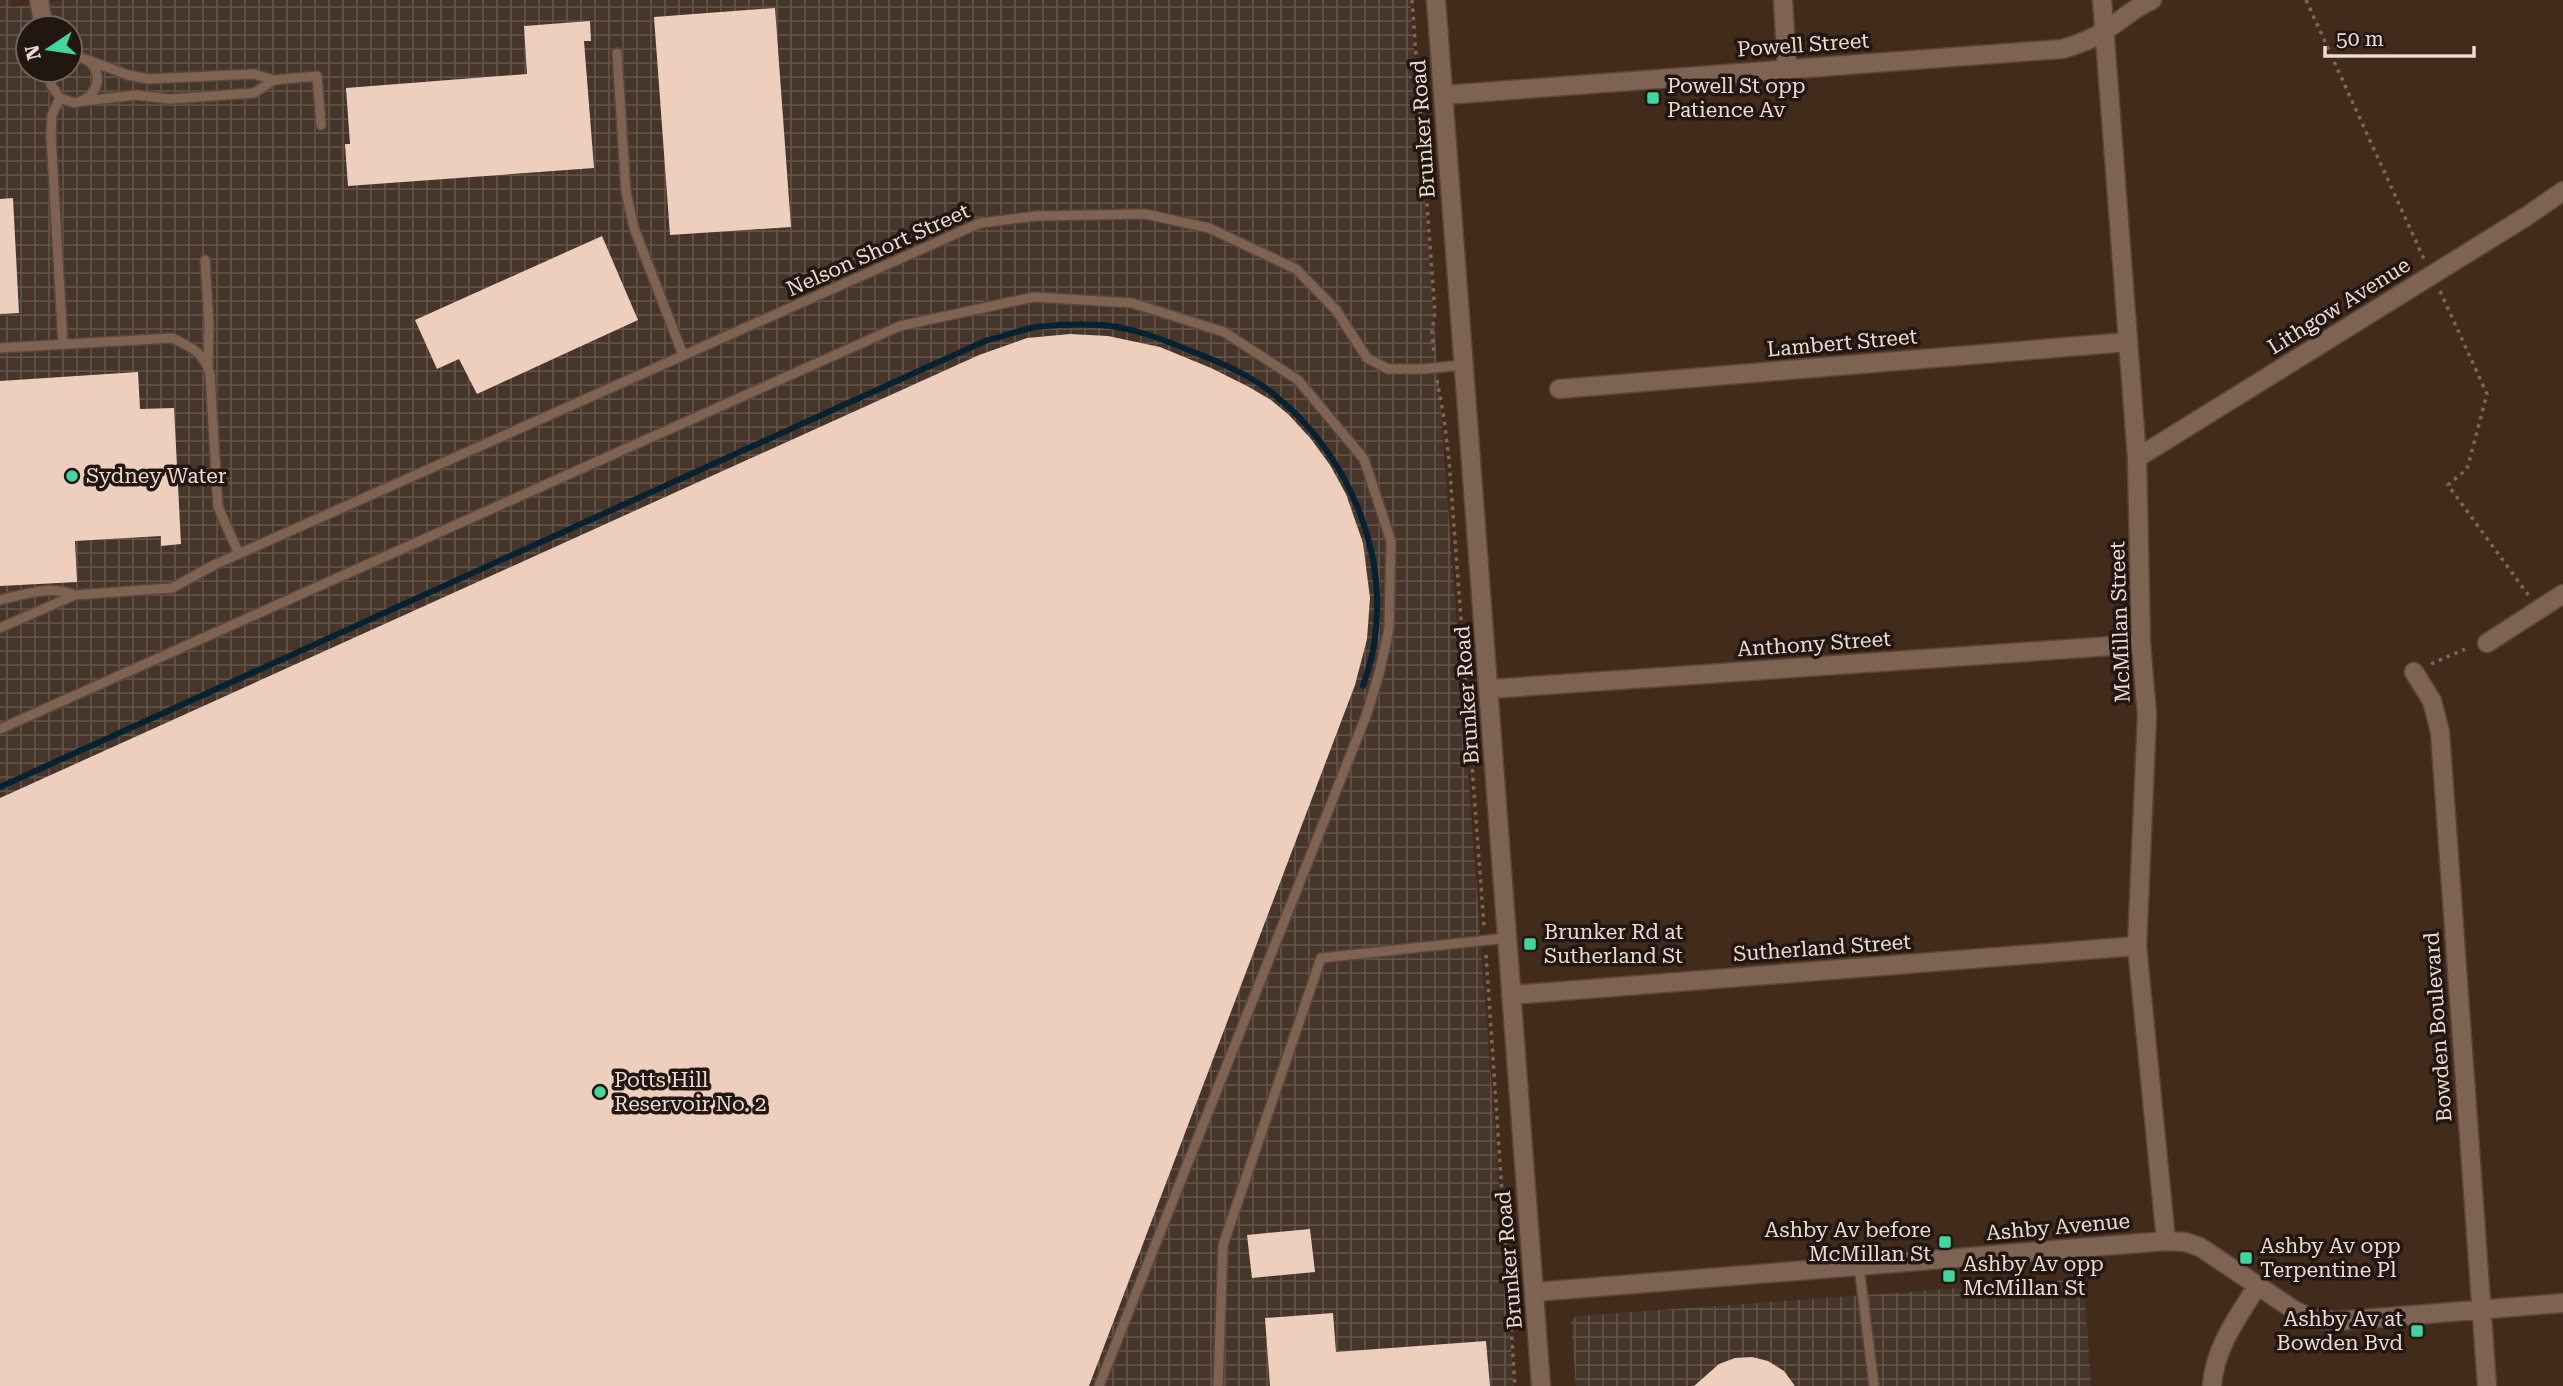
<svg xmlns="http://www.w3.org/2000/svg" width="2563" height="1386" font-family="'Roboto Serif',serif">
<style>
.industrial{fill:url(#industrial-grid);fill-rule:evenodd}
.lines{fill:none;stroke-linecap:round;stroke-linejoin:round}
.stream{stroke:#062230;stroke-width:6}
.building{fill:#eecfbd}
.service-casing{stroke:#5b473a;stroke-width:12}
.minor-casing{stroke:#5b473a;stroke-width:21}
.secondary-casing{stroke:#5b473a;stroke-width:21}
.path{stroke:#7c675a;stroke-width:3.5;stroke-dasharray:3.5 5;stroke-linecap:butt}
.service{stroke:#7e6252;stroke-width:9}
.minor{stroke:#7e6252;stroke-width:18}
.secondary{stroke:#7e6252;stroke-width:18}
.poi-dot{fill:#42d4a1;stroke:#221710;stroke-width:2.5}
.labels{text-anchor:middle;stroke-width:7;stroke-linejoin:round;paint-order:stroke}
.street-label{font-size:21px;fill:#ebdbd2;stroke:#221710}
.poi-label{font-size:21px;fill:#ebdbd2;stroke:#221710;text-anchor:start}
</style>
<defs>
<pattern id="industrial-grid" width="8" height="8" patternUnits="userSpaceOnUse" patternTransform="scale(1.75)"><rect width="8" height="8" fill="#46352a"/><path d="M0 4h8M4 0v8" fill="none" stroke="#615248"/></pattern>
</defs>
<rect width="100%" height="100%" fill="#432b1c"/>
<path class="industrial" d="M 0,0 L 11,0 L 12,7 L 65,0 L 1410,0 L 1514,1386 L 0,1386 ZM 28,28 L 70,28 L 70,70 L 28,70 Z
M 2084,1279 L 2091,1386 L 1576,1386 L 1571,1321 L 1577,1316 Z"/>
<g class="lines">
<path class="stream" d="M 0,787 L 985,341 C 1002,337 1019,330 1036,327 C 1056,325 1080,324 1100,325 C 1131,327 1162,339 1191,351 C 1219,362 1248,374 1271,392 C 1347,452 1389,549 1374,645 C 1372,659 1367,673 1363,686"/>
</g>
<path class="building" d="M 775,8 L 791,227 L 670,235 L 654,17 Z
M 590,21 L 591,41 L 584,41 L 594,168 L 348,186 L 345,144 L 350,144 L 346,88 L 527,74 L 524,26 Z
M 13,198 L 19,313 L 0,314 L 0,199 Z
M 602,236 L 638,320 L 477,394 L 459,359 L 437,369 L 415,320 Z
M 1070,334 L 1108,336 L 1160,347 L 1211,368 L 1249,387 L 1271,400 L 1289,415 L 1311,439 L 1330,465 L 1346,494 L 1363,543 L 1370,598 L 1367,639 L 1355,685 L 1089,1386 L 0,1386 L 0,798 L 979,355 L 1027,338 Z
M 138,372 L 140,409 L 174,408 L 181,544 L 161,546 L 161,536 L 75,541 L 77,582 L 0,586 L 0,381 Z
M 1310,1229 L 1315,1272 L 1252,1278 L 1247,1235 Z
M 1333,1313 L 1336,1352 L 1486,1341 L 1490,1386 L 1270,1386 L 1265,1318 Z
M 1752,1357 L 1768,1361 L 1784,1371 L 1795,1386 L 1694,1386 L 1719,1364 L 1735,1358 Z"/>
<g class="lines">
<defs>
<path id="service" d="M 617,53 L 626,192 L 634,228 L 683,355
M 88,60 L 128,75 L 148,79 L 254,74 L 274,80 L 317,76 L 321,125
M 53,70 L 51,85 L 60,98 L 75,103 C 108,95 103,55 70,56
M 60,98 L 52,115 L 51,136 L 63,345
M 84,101 L 136,95 L 169,99 L 254,93 L 274,80
M 205,260 L 209,325 L 208,366
M 0,348 L 172,338 C 190,346 206,354 210,375 L 218,507 L 239,554
M 0,600 C 25,594 50,585 75,595
M 0,628 L 75,595 L 172,588 L 214,565 L 980,223 L 1037,216 L 1145,214 L 1209,228 L 1296,269 L 1336,310 L 1367,358 L 1388,369 L 1423,369 L 1463,365
M 0,729 L 900,326 L 1034,297 L 1132,303 L 1224,332 L 1298,380 L 1364,459 L 1391,541 L 1389,629 L 1379,674 L 1366,716 L 1099,1386
M 1859,1266 L 1874,1386
M 1218,1386 L 1223,1245 L 1321,958 L 1507,938"/>
<path id="minor" d="M 39,0 L 44,28
M 1783,0 L 1787,68
M 2102,0 L 2137,458 L 2141,644 L 2147,715 L 2137,946 L 2166,1241
M 1444,95 L 2062,49 C 2077,45 2091,40 2104,31 C 2121,21 2133,8 2152,0
M 1559,389 L 2127,342
M 2137,458 L 2527,216 L 2563,191
M 2487,643 L 2563,594
M 2414,672 L 2432,701 L 2440,732 L 2487,1386
M 1489,689 L 2141,644
M 1511,995 L 2137,946
M 1535,1292 L 2166,1241 L 2185,1242 L 2200,1247 L 2294,1310 L 2312,1319 L 2338,1321 L 2563,1303
M 2212,1386 C 2214,1349 2238,1316 2258,1285"/>
<path id="secondary" d="M 1436,0 L 1541,1386"/>
</defs>
<use href="#service" class="service-casing"/>
<use href="#minor" class="minor-casing"/>
<use href="#secondary" class="secondary-casing"/>
<path class="path" d="M 1412,0 L 1435,313 L 1432,331 L 1434,355
M 2306,0 L 2424,259
M 2440,291 L 2487,394 L 2467,469 L 2448,485 L 2529,596
M 1437,380 L 1444,418 L 1449,460 L 1484,926
M 2431,664 L 2465,649
M 1486,955 L 1515,1386"/>
<use href="#service" class="service"/>
<use href="#minor" class="minor"/>
<use href="#secondary" class="secondary"/>
</g>
<g class="poi-dot">
<rect x="1646" y="91" width="14" height="14" rx="3.5"/>
<circle cx="72" cy="476" r="7"/>
<rect x="1523" y="937" width="14" height="14" rx="3.5"/>
<circle cx="600" cy="1092" r="7"/>
<rect x="1938" y="1235" width="14" height="14" rx="3.5"/>
<rect x="2239" y="1251" width="14" height="14" rx="3.5"/>
<rect x="1942" y="1269" width="14" height="14" rx="3.5"/>
<rect x="2410" y="1324" width="14" height="14" rx="3.5"/>
</g>
<g class="labels">
<g class="street-label">
<text transform="translate(1803 45) rotate(-4)" y="7">Powell Street</text>
<text transform="translate(1423 129) rotate(-94)" y="7">Brunker Road</text>
<text transform="translate(878 250) rotate(-24)" y="7">Nelson Short Street</text>
<text transform="translate(2339 306) rotate(-32)" y="7">Lithgow Avenue</text>
<text transform="translate(1842 343) rotate(-5)" y="7">Lambert Street</text>
<text transform="translate(2120 622) rotate(-92)" y="7">McMillan Street</text>
<text transform="translate(1814 644) rotate(-4)" y="7">Anthony Street</text>
<text transform="translate(1467 695) rotate(-94)" y="7">Brunker Road</text>
<text transform="translate(1822 948) rotate(-4)" y="7">Sutherland Street</text>
<text transform="translate(2438 1027) rotate(-94)" y="7">Bowden Boulevard</text>
<text transform="translate(2058 1227) rotate(-5)" y="7">Ashby Avenue</text>
<text transform="translate(1509 1260) rotate(-95)" y="7">Brunker Road</text>
</g>
<g class="poi-label">
<text x="1667" y="93">Powell St opp<tspan x="1667" dy="24">Patience Av</tspan></text>
<text x="86" y="483">Sydney Water</text>
<text x="1544" y="939">Brunker Rd at<tspan x="1544" dy="24">Sutherland St</tspan></text>
<text x="614" y="1087">Potts Hill<tspan x="614" dy="24">Reservoir No. 2</tspan></text>
<text x="1931" y="1237" text-anchor="end">Ashby Av before<tspan x="1931" dy="24">McMillan St</tspan></text>
<text x="2260" y="1253">Ashby Av opp<tspan x="2260" dy="24">Terpentine Pl</tspan></text>
<text x="1963" y="1271">Ashby Av opp<tspan x="1963" dy="24">McMillan St</tspan></text>
<text x="2403" y="1326" text-anchor="end">Ashby Av at<tspan x="2403" dy="24">Bowden Bvd</tspan></text>
</g>
</g>
<g transform="translate(49 49) rotate(257)"><circle r="33" fill="#221710" stroke="#72655e" stroke-width="2"/>
<path d="M0-5L12 26L0 18L-12 26Z" fill="#42d4a1"/>
<text y="-10" font-size="19" font-weight="bold" text-anchor="middle" fill="#ebdbd2">N</text>
</g>
<path d="M2325 46v10h149v-10" fill="none" stroke="#ebdbd2" stroke-width="3.5"/>
<text x="2336" y="46" font-size="21" fill="#ebdbd2" stroke="#221710" stroke-width="5" paint-order="stroke">50 m</text>
</svg>
